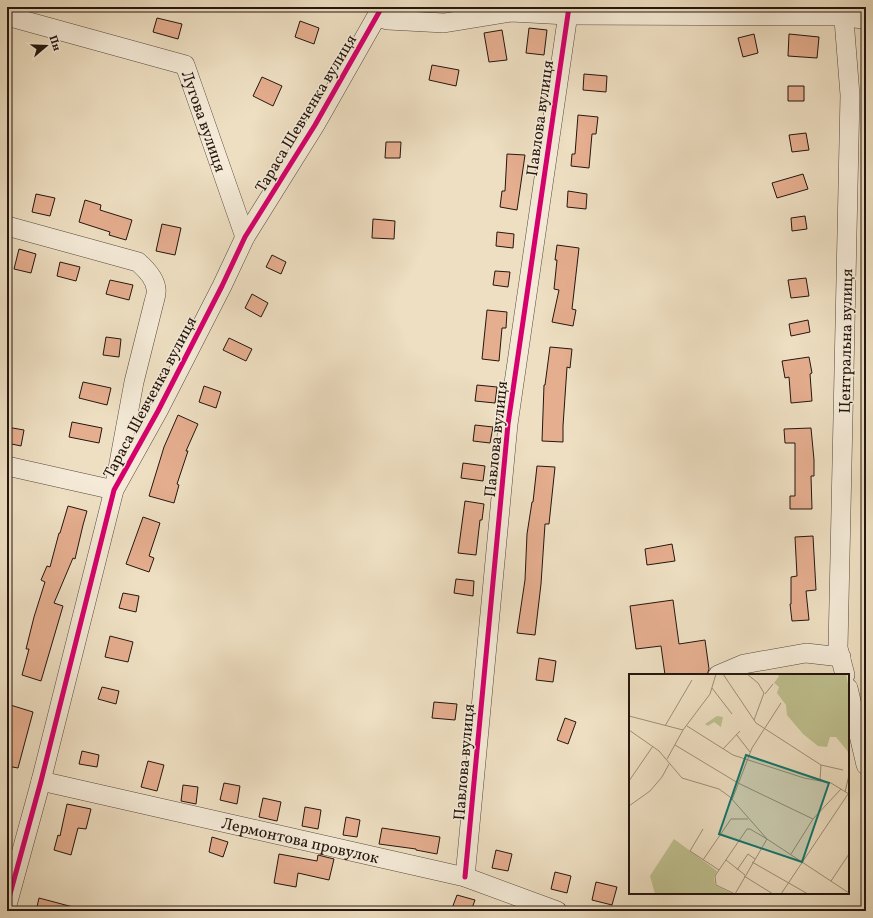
<svg xmlns="http://www.w3.org/2000/svg" width="873" height="918" font-family="Vollkorn,serif">
<style>
.building{fill:#e5ae8f;stroke:#24160f}
.lines{fill:none;stroke-linecap:round;stroke-linejoin:round}
.minor-casing{stroke:#56483c;stroke-width:20}
.minor{stroke:#f4ead7;stroke-width:19}
.cycleway-casing{stroke:#f4ead7;stroke-width:8}
.cycleway{stroke:#d6006c;stroke-width:5}
.labels{text-anchor:middle;stroke-width:3;stroke-linejoin:round;paint-order:stroke}
.street-label{font-size:16px;fill:#24160f;stroke:#f4ead7}
.inset-road{fill:none;stroke:#9d8f7a;stroke-width:1}
.view{fill:#0f766e;fill-opacity:0.15;stroke:#0f766e;stroke-width:2}
.inset-edge{fill:none;stroke:#24160f;stroke-width:2}
</style>
<rect width="100%" height="100%" fill="#eedfc2"/>
<filter id="stains"><feTurbulence type="fractalNoise" baseFrequency=".005" numOctaves="4"/><feColorMatrix values="0 0 0 0 .2 0 0 0 0 .09 0 0 0 0 .02 0 0 0 .5 -.17"/></filter>
<radialGradient id="worn" r=".72"><stop offset=".6" stop-color="#630" stop-opacity="0"/><stop offset="1" stop-color="#630" stop-opacity=".3"/></radialGradient>
<path class="building" d="M 157,18 L 182,24 L 178,39 L 153,32 Z
M 300,21 L 319,28 L 314,44 L 295,37 Z
M 529,28 L 547,30 L 544,55 L 526,53 Z
M 502,30 L 507,60 L 489,62 L 484,33 Z
M 754,34 L 758,53 L 743,57 L 738,38 Z
M 789,34 L 819,37 L 817,58 L 788,56 Z
M 432,65 L 459,70 L 456,86 L 429,80 Z
M 584,74 L 607,76 L 606,92 L 583,90 Z
M 262,77 L 282,86 L 273,106 L 253,96 Z
M 788,86 L 804,86 L 804,101 L 788,101 Z
M 578,115 L 598,117 L 596,134 L 592,134 L 589,168 L 571,166 L 572,154 L 575,154 Z
M 806,133 L 809,150 L 792,152 L 789,135 Z
M 386,142 L 401,142 L 400,158 L 385,158 Z
M 507,154 L 525,155 L 517,210 L 500,207 L 502,191 L 505,191 Z
M 803,174 L 808,189 L 777,198 L 772,183 Z
M 568,191 L 587,194 L 586,209 L 567,207 Z
M 36,194 L 55,198 L 50,216 L 32,212 Z
M 85,200 L 101,205 L 100,210 L 132,220 L 126,240 L 109,235 L 110,232 L 79,222 Z
M 805,216 L 807,229 L 792,231 L 791,218 Z
M 373,219 L 395,221 L 394,239 L 372,238 Z
M 162,224 L 181,228 L 175,255 L 156,251 Z
M 497,232 L 514,234 L 513,248 L 496,246 Z
M 557,245 L 579,248 L 572,309 L 576,310 L 573,326 L 552,322 L 559,290 L 554,289 L 557,260 L 555,260 Z
M 19,249 L 36,254 L 31,273 L 14,269 Z
M 272,255 L 286,262 L 281,274 L 266,267 Z
M 60,262 L 80,267 L 76,281 L 57,276 Z
M 495,271 L 510,272 L 508,287 L 493,285 Z
M 806,278 L 809,296 L 791,298 L 788,280 Z
M 110,280 L 133,285 L 129,300 L 106,294 Z
M 252,294 L 268,303 L 261,317 L 245,308 Z
M 487,310 L 507,312 L 506,328 L 502,328 L 499,361 L 482,359 Z
M 808,320 L 810,332 L 791,336 L 789,324 Z
M 106,337 L 121,339 L 119,357 L 103,355 Z
M 229,338 L 252,349 L 246,361 L 223,350 Z
M 550,347 L 572,349 L 570,368 L 567,367 L 563,426 L 563,442 L 542,441 L 544,385 L 545,385 Z
M 809,357 L 812,373 L 810,374 L 812,401 L 791,403 L 789,377 L 785,378 L 782,361 Z
M 83,382 L 111,388 L 107,405 L 79,398 Z
M 477,385 L 497,387 L 495,403 L 475,401 Z
M 204,386 L 221,392 L 216,408 L 199,402 Z
M 178,415 L 198,424 L 186,451 L 188,451 L 177,484 L 179,485 L 174,503 L 149,496 L 164,447 Z
M 72,422 L 102,428 L 99,443 L 69,437 Z
M 475,425 L 493,427 L 490,443 L 473,441 Z
M 7,427 L 24,430 L 21,446 L 7,443 Z
M 811,428 L 814,460 L 814,476 L 811,476 L 812,509 L 790,509 L 790,496 L 795,496 L 795,443 L 785,443 L 784,429 Z
M 463,463 L 485,466 L 483,481 L 461,478 Z
M 537,466 L 555,467 L 549,524 L 545,524 L 541,584 L 535,635 L 517,633 L 525,580 L 527,534 L 532,502 L 533,502 Z
M 465,501 L 484,504 L 482,520 L 480,520 L 476,555 L 458,553 Z
M 68,506 L 87,511 L 83,525 L 75,559 L 73,558 L 54,603 L 63,606 L 41,681 L 22,675 L 29,649 L 26,649 L 34,617 L 45,582 L 41,580 L 47,566 L 50,567 L 59,533 L 60,533 Z
M 143,517 L 160,523 L 149,556 L 154,558 L 149,572 L 126,564 Z
M 813,536 L 816,590 L 806,591 L 809,620 L 792,621 L 790,604 L 791,604 L 791,577 L 797,576 L 795,537 Z
M 672,544 L 675,561 L 647,565 L 645,549 Z
M 456,579 L 474,581 L 473,596 L 454,593 Z
M 123,593 L 139,596 L 136,612 L 119,608 Z
M 673,600 L 679,644 L 705,640 L 709,669 L 707,675 L 665,675 L 661,646 L 636,649 L 630,606 Z
M 110,636 L 133,642 L 128,662 L 105,657 Z
M 539,658 L 556,661 L 553,682 L 536,680 Z
M 102,687 L 119,691 L 116,704 L 98,699 Z
M 434,702 L 457,704 L 455,720 L 432,718 Z
M 7,704 L 33,712 L 18,768 L 7,766 Z
M 565,718 L 576,722 L 568,744 L 557,740 Z
M 82,751 L 99,755 L 97,767 L 79,764 Z
M 148,761 L 164,765 L 157,791 L 141,787 Z
M 224,783 L 240,786 L 237,804 L 220,800 Z
M 183,785 L 198,787 L 196,804 L 181,801 Z
M 263,798 L 281,802 L 277,821 L 259,817 Z
M 67,804 L 91,809 L 86,829 L 78,828 L 71,855 L 54,850 L 58,835 L 60,836 Z
M 305,807 L 321,810 L 318,829 L 302,826 Z
M 346,817 L 360,820 L 357,837 L 343,835 Z
M 382,828 L 440,837 L 437,854 L 416,850 L 416,849 L 379,844 Z
M 212,837 L 228,842 L 223,857 L 209,852 Z
M 496,850 L 512,854 L 508,871 L 492,868 Z
M 279,854 L 317,861 L 318,855 L 334,859 L 329,880 L 298,873 L 296,887 L 274,883 Z
M 555,872 L 571,876 L 567,893 L 551,889 Z
M 596,882 L 617,887 L 612,905 L 592,900 Z
M 457,895 L 475,900 L 471,911 L 451,911 Z
M 39,898 L 73,907 L 73,911 L 36,911 Z"/>
<g class="lines">
<defs>
<g id="minor">
<path d="M 843,7 L 850,95 L 838,648 L 845,675"/>
<path id="s1" d="M 7,16 L 185,65 L 245,237"/>
<path d="M 377,17 L 388,20 L 444,23 L 511,12 L 567,15 L 844,16 L 866,20"/>
<path d="M 7,226 L 138,262 C 146,269 155,278 156,289 C 157,293 155,298 154,302 L 134,382 L 114,490 L 7,466"/>
<path d="M 718,675 L 744,664 L 806,653 L 841,657"/>
<path d="M 848,688 L 866,765"/>
<path id="s2" d="M 41,781 L 465,877 L 557,911"/>
<path d="M 465,877 L 508,424 L 569,7"/>
<path d="M 7,905 L 41,781 L 114,490 L 158,411 L 222,286 L 245,237 L 315,125 L 382,7"/>
</g>
</defs>
<use href="#minor" class="minor-casing"/>
<use href="#minor" class="minor"/>
<defs>
<path id="cycleway" d="M 465,877 L 508,424 L 569,7
M 7,905 L 41,781 L 114,490 L 158,411 L 222,286 L 245,237 L 315,125 L 382,7"/>
</defs>
<use href="#cycleway" class="cycleway-casing"/>
<use href="#cycleway" class="cycleway"/>
</g>
<g class="labels">
<g class="street-label">
<text transform="translate(305 113) rotate(-59)" y="6">Тараса Шевченка вулиця</text>
<text transform="translate(539 118) rotate(-82)" y="6">Павлова вулиця</text>
<text dy="6" stroke="none"><textPath href="#s1" startOffset="244">Лугова вулиця</textPath></text>
<text transform="translate(845 341) rotate(-89)" y="6">Центральна вулиця</text>
<text transform="translate(149 397) rotate(-62)" y="6">Тараса Шевченка вулиця</text>
<text transform="translate(495 439) rotate(-84)" y="6">Павлова вулиця</text>
<text transform="translate(463 762) rotate(-85)" y="6">Павлова вулиця</text>
<text dy="6" stroke="none"><textPath href="#s2" startOffset="266">Лермонтова провулок</textPath></text>
</g>
</g>
<g transform="translate(629 674)">
<rect width="220" height="220" fill="#eedfc2"/>
<path d="M 148,0 L 217,0 L 220,15 L 220,79 L 207,63 L 201,63 L 198,73 L 189,72 L 174,60 L 158,41 L 157,31 L 148,19 L 150,13 L 145,9 L 150,2 ZM 88,42 L 94,43 L 92,53 L 85,48 L 79,52 L 76,50 ZM 45,165 L 88,197 L 85,203 L 86,211 L 104,220 L 26,220 L 21,202 Z" fill="#bfc08f"/>
<path class="inset-road" d="M 94,0 L 127,49 L 192,91 L 214,96M 118,0 L 129,9 L 135,19 L 125,46M 83,14 L 103,40M 136,20 L 144,10M 0,42 L 54,56 L 38,85M 36,52 L 63,6M 58,52 L 104,81 L 175,104 L 202,109 L 220,120M 0,56 L 30,77 L 53,104 L 90,115 L 101,123 L 138,165 L 220,219M 54,56 L 81,20 L 87,0M 107,60 L 121,78M 46,71 L 109,109 L 184,145M 94,75 L 111,57M 191,106 L 192,91M 0,107 L 24,72M 216,118 L 220,101M 103,126 L 123,74 L 152,29M 0,132 L 21,117 L 33,103 L 40,90M 74,155 L 61,177 L 90,196 L 86,202 L 87,211 L 106,220M 162,180 L 184,145 L 212,115M 74,186 L 102,145 L 119,145M 97,186 L 116,201M 123,188 L 179,220M 90,196 L 118,155 L 121,155 L 138,165 L 106,220M 108,196 L 119,180 L 126,185M 115,202 L 144,220M 202,207 L 220,180M 152,220 L 219,120"/>
<path class="view" d="M 117,81 L 200,109 L 173,188 L 90,160 Z"/>
<rect width="220" height="220" class="inset-edge"/>
</g>
<rect width="873" height="918" fill="none" stroke="#eedfc2" stroke-width="24"/>
<rect x="8" y="8" width="857" height="902" fill="none" stroke="#24160f" stroke-width="2"/>
<rect x="12" y="12" width="849" height="894" fill="none" stroke="#24160f"/>
<g transform="translate(46 46) rotate(71)" stroke="#f4ead7" stroke-width="3" paint-order="stroke">
<path d="M0-3L7 15L0 10L-7 15Z" fill="#24160f"/>
<text y="-6" font-size="11" font-weight="bold" text-anchor="middle" fill="#24160f">Пн</text>
</g>
<rect width="100%" height="100%" filter="url(#stains)"/>
<rect width="100%" height="100%" fill="url(#worn)"/>
</svg>
